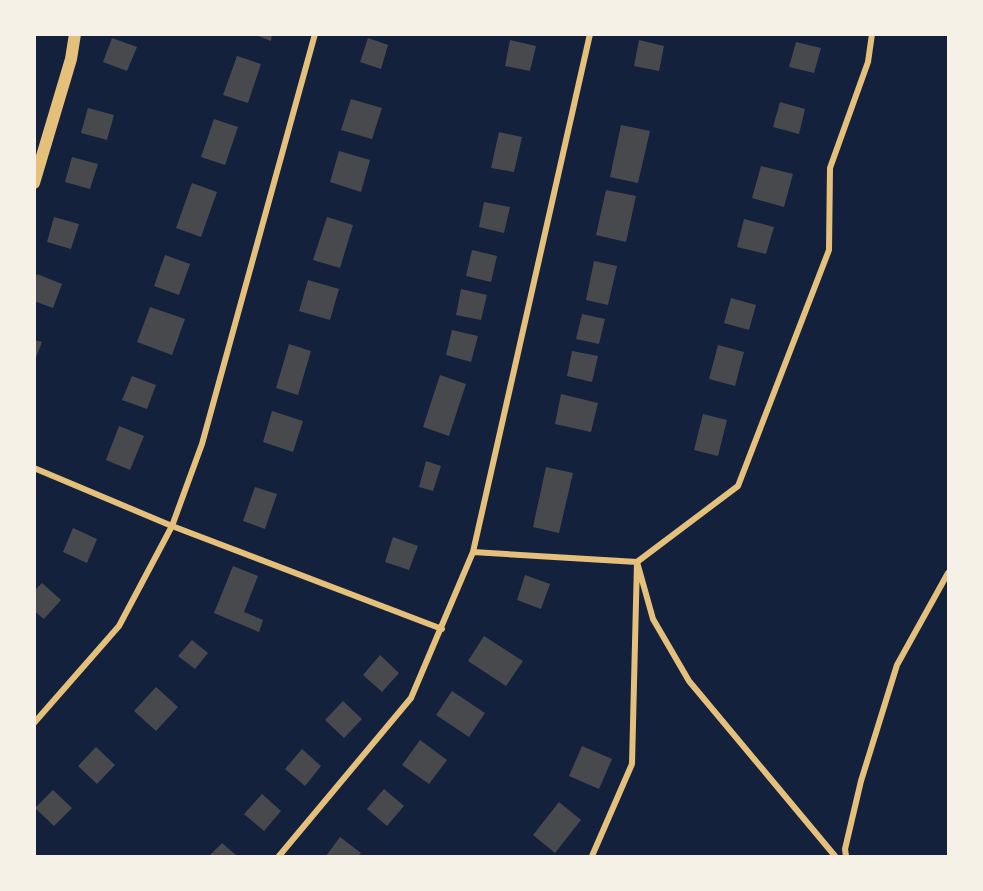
<svg xmlns="http://www.w3.org/2000/svg" width="983" height="891" font-family="'Fira Sans Condensed',sans-serif">
<style>
.building{fill:#48494c}
.lines{fill:none;stroke-linecap:round;stroke-linejoin:round}
.minor{stroke:#e5c07b;stroke-width:6}
.secondary{stroke:#e5c07b;stroke-width:12}
</style>
<rect width="100%" height="100%" fill="#14213d"/>
<path class="building" d="M 253,34 L 272,34 L 271,41 Z
M 112,38 L 137,47 L 127,71 L 103,62 Z
M 368,38 L 388,45 L 381,69 L 360,62 Z
M 510,40 L 536,46 L 530,71 L 505,66 Z
M 639,40 L 664,46 L 659,71 L 634,66 Z
M 796,42 L 821,48 L 814,73 L 789,67 Z
M 237,56 L 261,64 L 248,103 L 223,95 Z
M 351,99 L 382,108 L 372,139 L 341,130 Z
M 780,102 L 805,109 L 799,134 L 773,127 Z
M 88,108 L 114,115 L 107,140 L 81,133 Z
M 214,119 L 238,127 L 225,165 L 201,157 Z
M 621,125 L 650,131 L 638,183 L 610,177 Z
M 499,132 L 522,137 L 514,172 L 491,168 Z
M 339,151 L 370,160 L 361,192 L 330,182 Z
M 72,157 L 98,164 L 90,189 L 65,182 Z
M 761,166 L 793,174 L 784,207 L 752,198 Z
M 192,183 L 217,192 L 201,237 L 176,228 Z
M 606,190 L 636,196 L 626,242 L 596,235 Z
M 484,202 L 510,207 L 504,233 L 479,227 Z
M 54,217 L 79,224 L 71,249 L 47,242 Z
M 327,217 L 353,225 L 340,268 L 313,260 Z
M 744,219 L 774,227 L 766,254 L 737,247 Z
M 472,250 L 497,256 L 491,282 L 466,276 Z
M 165,255 L 190,264 L 179,295 L 154,286 Z
M 594,261 L 617,266 L 608,305 L 586,300 Z
M 37,274 L 62,284 L 53,308 L 34,301 L 34,282 Z
M 308,280 L 339,289 L 330,320 L 299,311 Z
M 461,289 L 487,295 L 481,320 L 456,315 Z
M 731,298 L 756,305 L 749,330 L 724,323 Z
M 150,307 L 185,319 L 172,355 L 137,342 Z
M 582,314 L 605,319 L 599,344 L 576,339 Z
M 452,330 L 478,336 L 471,362 L 446,355 Z
M 34,340 L 42,342 L 35,360 L 34,360 Z
M 289,344 L 311,351 L 298,395 L 276,388 Z
M 718,345 L 744,352 L 735,386 L 709,379 Z
M 572,351 L 598,356 L 592,382 L 567,376 Z
M 440,375 L 466,384 L 449,436 L 423,427 Z
M 132,376 L 156,385 L 147,409 L 122,400 Z
M 561,394 L 598,403 L 591,432 L 555,424 Z
M 272,411 L 303,421 L 293,452 L 263,442 Z
M 703,414 L 727,420 L 718,456 L 694,450 Z
M 119,426 L 144,436 L 130,470 L 106,460 Z
M 426,461 L 441,466 L 433,491 L 419,487 Z
M 546,467 L 573,473 L 559,533 L 533,527 Z
M 255,487 L 277,494 L 265,529 L 243,521 Z
M 73,528 L 97,539 L 87,563 L 63,552 Z
M 393,537 L 418,546 L 409,570 L 385,562 Z
M 233,566 L 258,576 L 244,612 L 263,620 L 259,632 L 214,613 Z
M 525,575 L 550,584 L 541,609 L 517,600 Z
M 42,583 L 61,600 L 44,619 L 34,611 L 34,591 Z
M 484,636 L 523,661 L 506,686 L 468,661 Z
M 192,640 L 208,653 L 195,669 L 178,656 Z
M 380,655 L 399,673 L 382,692 L 363,675 Z
M 156,687 L 178,707 L 156,731 L 134,711 Z
M 452,691 L 485,713 L 469,737 L 436,715 Z
M 343,701 L 362,719 L 344,738 L 325,720 Z
M 420,740 L 447,760 L 429,784 L 402,765 Z
M 582,746 L 612,759 L 599,789 L 569,776 Z
M 96,747 L 115,765 L 97,784 L 78,766 Z
M 302,749 L 321,766 L 305,786 L 285,769 Z
M 384,789 L 404,806 L 387,826 L 367,809 Z
M 53,790 L 72,808 L 54,826 L 35,808 Z
M 262,794 L 281,811 L 264,831 L 244,814 Z
M 559,802 L 581,820 L 555,853 L 533,835 Z
M 340,837 L 361,853 L 358,856 L 326,856 Z
M 222,843 L 237,856 L 209,856 Z"/>
<g class="lines">
<path class="minor" d="M 34,468 L 172,526 L 442,629
M 473,552 L 637,562 L 653,619 L 689,681 L 835,856
M 34,723 L 119,626 L 172,526 L 202,444 L 315,34
M 279,856 L 411,698 L 473,552 L 590,34
M 592,856 L 632,764 L 637,562 L 738,486 L 829,250 L 830,168 L 868,62 L 872,34
M 846,856 L 845,849 L 861,781 L 897,665 L 948,573"/>
<path class="secondary" d="M 34,183 L 71,59 L 75,34"/>
</g>
<rect width="983" height="891" fill="none" stroke="#f6f1e7" stroke-width="72"/>
</svg>
